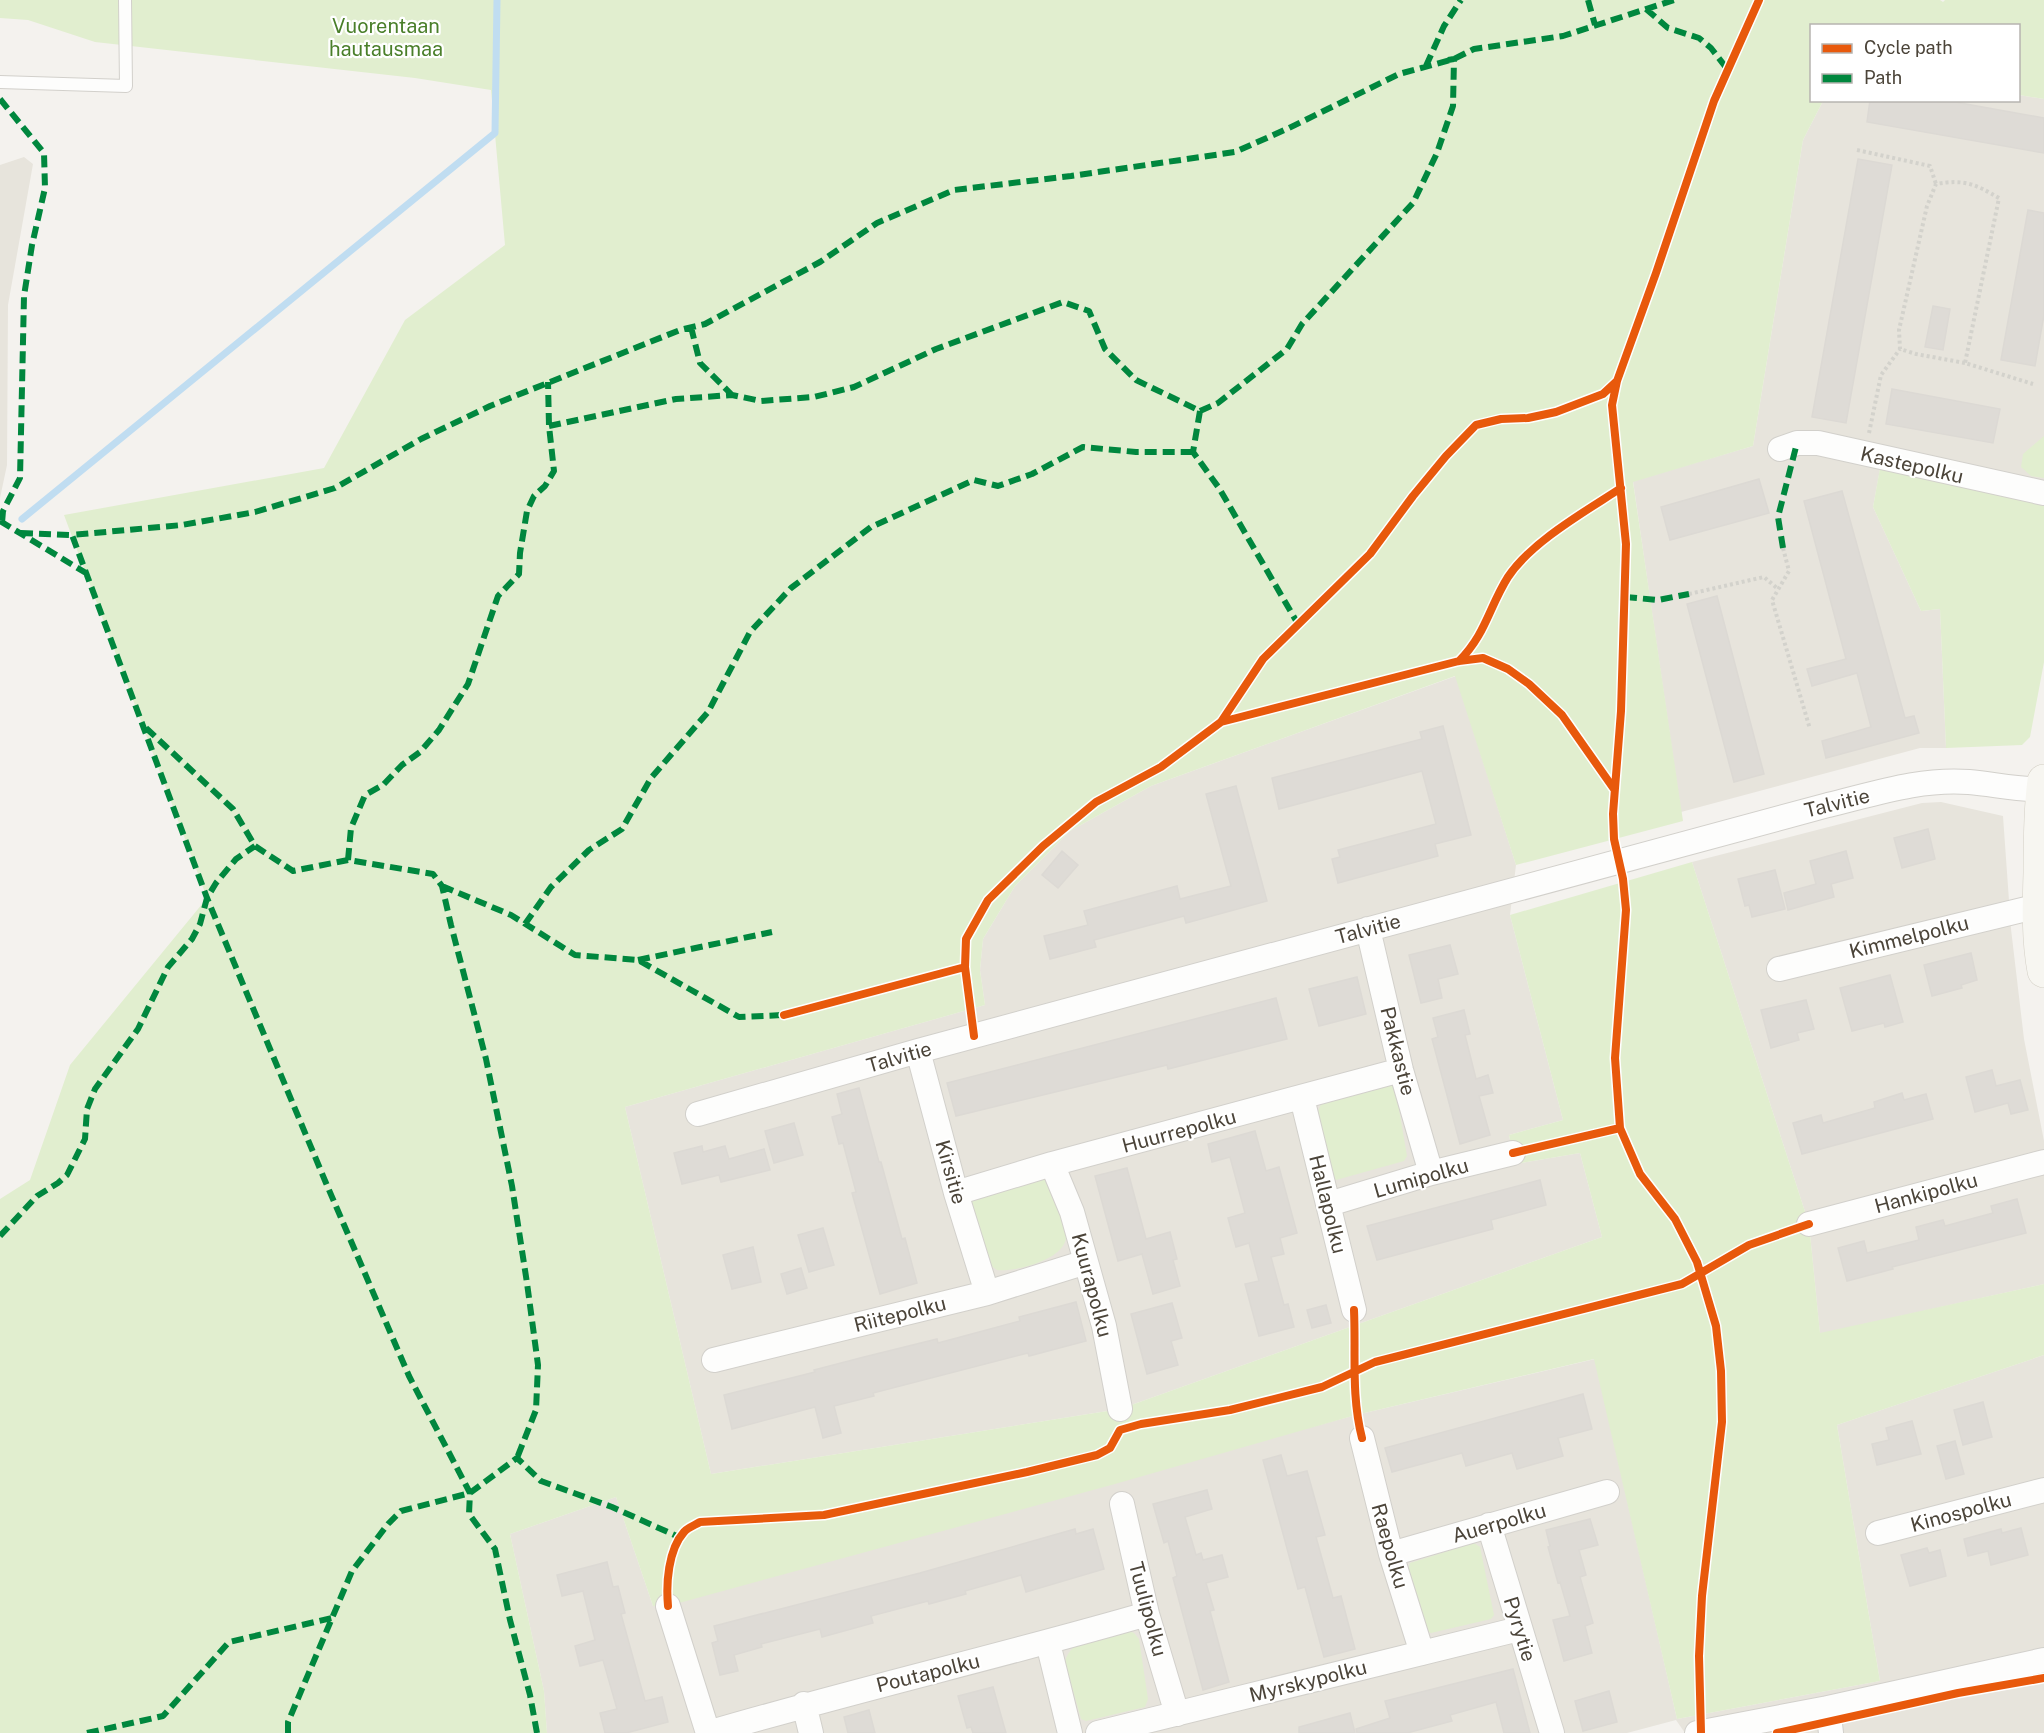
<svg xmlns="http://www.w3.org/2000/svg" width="2044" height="1733" font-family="'Public Sans',sans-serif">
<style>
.residential{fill:#e7e4dc}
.green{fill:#e1eecf}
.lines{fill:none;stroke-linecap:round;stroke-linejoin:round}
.stream{stroke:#c0ddf1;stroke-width:7}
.building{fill:#dedbd6;stroke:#dcd9d4;stroke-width:1.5}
.lane-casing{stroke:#d2d0cb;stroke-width:14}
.street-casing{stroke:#d2d0cb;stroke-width:26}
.secondary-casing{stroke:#d3cfc5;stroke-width:34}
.path{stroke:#d3d2cc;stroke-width:4;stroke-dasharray:3 3;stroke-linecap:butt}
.lane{stroke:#fdfdfc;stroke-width:12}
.street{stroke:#fdfdfc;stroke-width:24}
.secondary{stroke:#f7f6f1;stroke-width:33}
.quiet{stroke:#00873e;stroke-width:6;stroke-dasharray:12 6;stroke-linecap:butt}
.cycleway-casing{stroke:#fff;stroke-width:11}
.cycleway{stroke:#e8590c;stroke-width:8}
.labels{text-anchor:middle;stroke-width:4.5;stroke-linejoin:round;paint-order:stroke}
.park-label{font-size:20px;fill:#4a7f2a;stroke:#fff}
.street-label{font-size:20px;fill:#4b4439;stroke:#fff}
</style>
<rect width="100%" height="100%" fill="#f4f2ee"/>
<path class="residential" d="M 2019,95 L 2044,99 L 2044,498 L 1880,469 L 1873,507 L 1921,611 L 1940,609 L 1946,748 L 1920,748 L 1681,812 L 1633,481 L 1753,446 L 1803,140 L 1823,101 L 2018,100 Z
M 24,157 L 33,164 L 8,305 L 7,465 L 0,498 L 0,165 Z
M 1456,676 L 1516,865 L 1510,915 L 1563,1120 L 1509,1135 L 1515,1164 L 1580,1153 L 1602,1237 L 1120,1409 L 711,1474 L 625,1107 L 985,1005 L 980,970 L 983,939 L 1015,886 L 1070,831 L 1151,786 Z
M 1941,802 L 2003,816 L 2011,929 L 2024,1039 L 2044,1141 L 2044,1284 L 1820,1334 L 1809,1224 L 1692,862 L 1922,803 Z
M 2044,1355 L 2044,1733 L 1685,1733 L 1676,1720 L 1627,1733 L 547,1733 L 544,1691 L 510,1534 L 616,1497 L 653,1606 L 1356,1415 L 1595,1359 L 1677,1719 L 1880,1681 L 1837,1425 Z"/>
<path class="green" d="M 0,0 L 1940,0 L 1943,2 L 1945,0 L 2044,0 L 2044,99 L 2019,95 L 2018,26 L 1812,26 L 1812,100 L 1823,101 L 1803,140 L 1753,446 L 1633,482 L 1683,821 L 1516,865 L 1455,676 L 1151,786 L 1070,831 L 1015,886 L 983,939 L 980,970 L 985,1005 L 625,1107 L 711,1474 L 1120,1409 L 1602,1237 L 1580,1153 L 1515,1164 L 1509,1135 L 1563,1120 L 1510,915 L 1692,862 L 1809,1224 L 1820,1333 L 2044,1284 L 2044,1355 L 1837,1425 L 1880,1681 L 1677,1719 L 1594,1359 L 1356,1415 L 1115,1484 L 668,1606 L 653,1606 L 616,1497 L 510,1534 L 544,1691 L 547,1733 L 0,1733 L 0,1199 L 30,1180 L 70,1065 L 207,898 L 64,515 L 324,468 L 405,320 L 505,245 L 491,90 L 415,78 L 95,42 L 28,20 L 0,18 Z
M 2044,436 L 2044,478 L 2031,476 L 2021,467 L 2023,454 Z
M 1880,468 L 2044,498 L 2044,662 L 2030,737 L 2022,745 L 1946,748 L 1940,609 L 1921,611 L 1873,507 Z
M 1391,1083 L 1395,1086 L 1407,1156 L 1404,1161 L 1336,1180 L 1332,1174 L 1318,1111 L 1322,1102 Z
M 1045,1177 L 1049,1184 C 1054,1199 1064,1217 1066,1234 C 1069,1259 1016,1272 997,1270 L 990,1265 L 970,1200 Z
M 1474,1543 L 1480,1547 L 1494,1615 L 1491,1619 L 1431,1633 L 1423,1629 L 1408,1569 L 1410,1563 Z
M 1123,1629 L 1134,1633 L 1139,1639 L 1148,1699 L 1145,1707 L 1086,1721 L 1081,1719 L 1065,1662 C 1070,1638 1104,1635 1123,1629 Z"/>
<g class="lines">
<path class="stream" d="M 22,519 L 495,133 L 497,0"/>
</g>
<path class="building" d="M 1870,100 L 1955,100 L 1955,102 L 2044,118 L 2044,153 L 1867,122 Z
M 1858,159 L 1892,165 L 1846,423 L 1812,417 Z
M 2028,210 L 2044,213 L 2044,315 L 2035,366 L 2001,360 Z
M 1933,306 L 1950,309 L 1943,350 L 1925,347 Z
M 1892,389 L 2000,409 L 1993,443 L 1886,424 Z
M 1759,479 L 1769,513 L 1670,540 L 1661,507 Z
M 1842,491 L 1905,718 L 1914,716 L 1919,733 L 1826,758 L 1822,741 L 1871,727 L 1857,673 L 1812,686 L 1807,669 L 1846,659 L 1804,501 Z
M 1717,596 L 1764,774 L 1734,782 L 1687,604 Z
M 1443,726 L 1471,835 L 1435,844 L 1438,856 L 1338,883 L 1332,859 L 1340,857 L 1338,850 L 1436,824 L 1422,771 L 1279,809 L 1272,778 L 1422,739 L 1420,732 Z
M 1236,786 L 1267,901 L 1186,923 L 1184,916 L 1094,940 L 1096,947 L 1050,959 L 1044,936 L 1088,925 L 1084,911 L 1177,886 L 1180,899 L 1231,886 L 1206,794 Z
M 1928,829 L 1935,859 L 1902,868 L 1894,838 Z
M 1062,851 L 1078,865 L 1058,888 L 1042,875 Z
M 1846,851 L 1853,878 L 1831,884 L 1834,897 L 1788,910 L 1784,893 L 1816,884 L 1810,861 Z
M 1775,870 L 1785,909 L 1752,917 L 1749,905 L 1745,906 L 1738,879 Z
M 1450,945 L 1458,974 L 1438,979 L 1442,998 L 1421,1003 L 1409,955 Z
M 1971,953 L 1977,980 L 1961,985 L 1962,988 L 1932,996 L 1924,965 Z
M 1890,975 L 1903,1022 L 1885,1027 L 1884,1023 L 1852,1031 L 1840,988 Z
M 1357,977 L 1366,1014 L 1319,1026 L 1309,989 Z
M 1276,998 L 1287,1039 L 1168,1069 L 1167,1065 L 956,1116 L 947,1083 Z
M 1806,1000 L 1814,1029 L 1797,1033 L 1799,1040 L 1771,1048 L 1761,1010 Z
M 1464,1010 L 1470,1034 L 1465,1035 L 1476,1079 L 1488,1075 L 1493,1093 L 1479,1096 L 1490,1135 L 1460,1144 L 1432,1039 L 1438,1037 L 1433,1018 Z
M 1992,1070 L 1996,1086 L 2020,1080 L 2028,1110 L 2011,1114 L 2008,1103 L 1975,1112 L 1966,1077 Z
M 859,1088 L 879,1162 L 881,1162 L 902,1239 L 905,1238 L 917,1283 L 880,1294 L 852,1193 L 856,1192 L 843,1143 L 839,1144 L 832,1117 L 842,1114 L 837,1094 Z
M 1902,1093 L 1904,1100 L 1926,1094 L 1933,1119 L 1802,1154 L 1793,1123 L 1821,1115 L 1823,1123 L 1875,1108 L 1874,1102 Z
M 794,1123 L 803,1155 L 774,1163 L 765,1131 Z
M 1255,1131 L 1266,1171 L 1279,1167 L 1297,1233 L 1280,1238 L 1284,1254 L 1271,1257 L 1284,1305 L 1288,1304 L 1294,1327 L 1259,1336 L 1245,1284 L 1259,1281 L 1249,1243 L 1236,1247 L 1228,1218 L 1245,1213 L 1230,1157 L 1212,1162 L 1208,1144 Z
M 702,1146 L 703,1152 L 725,1146 L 729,1159 L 764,1149 L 770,1170 L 721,1182 L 719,1175 L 682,1184 L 674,1153 Z
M 1127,1168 L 1146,1239 L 1170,1232 L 1177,1259 L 1173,1260 L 1180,1286 L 1153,1294 L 1142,1254 L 1118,1261 L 1095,1176 Z
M 1540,1180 L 1546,1205 L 1491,1220 L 1493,1229 L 1377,1260 L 1367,1226 Z
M 2017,1199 L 2026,1233 L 1892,1267 L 1893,1269 L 1847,1281 L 1838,1248 L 1864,1241 L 1867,1253 L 1919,1240 L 1916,1227 L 1943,1220 L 1945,1226 L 1993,1213 L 1991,1206 Z
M 823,1228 L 834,1265 L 809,1272 L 798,1235 Z
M 753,1247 L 761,1282 L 732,1289 L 723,1255 Z
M 801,1268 L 807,1288 L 787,1294 L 781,1274 Z
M 1076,1302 L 1086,1341 L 1029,1356 L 1028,1353 L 873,1393 L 874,1396 L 834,1406 L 841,1433 L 823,1438 L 815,1407 L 732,1429 L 724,1395 L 815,1372 L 814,1370 L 864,1357 L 937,1339 L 938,1343 L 1020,1321 L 1019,1317 Z
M 1172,1303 L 1182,1338 L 1171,1341 L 1178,1365 L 1147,1374 L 1131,1314 Z
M 1326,1305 L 1331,1323 L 1312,1328 L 1307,1310 Z
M 1583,1394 L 1592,1429 L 1558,1438 L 1563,1456 L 1517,1469 L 1512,1453 L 1466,1466 L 1462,1453 L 1392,1472 L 1385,1448 Z
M 1983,1402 L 1992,1437 L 1963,1445 L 1954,1410 Z
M 1912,1421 L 1921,1454 L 1877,1465 L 1872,1444 L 1889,1440 L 1886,1428 Z
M 1955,1441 L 1964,1474 L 1946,1479 L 1937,1446 Z
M 1281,1455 L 1287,1476 L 1307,1471 L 1325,1535 L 1316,1537 L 1333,1598 L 1341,1596 L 1355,1649 L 1324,1657 L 1305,1587 L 1298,1589 L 1263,1460 Z
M 1207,1490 L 1212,1509 L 1185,1517 L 1196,1555 L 1201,1553 L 1203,1560 L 1222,1555 L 1228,1577 L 1206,1583 L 1214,1610 L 1210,1611 L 1229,1682 L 1203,1690 L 1173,1578 L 1177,1576 L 1168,1541 L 1164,1543 L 1153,1504 Z
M 1590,1519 L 1598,1545 L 1579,1550 L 1586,1575 L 1580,1577 L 1593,1623 L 1585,1626 L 1592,1653 L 1564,1661 L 1553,1620 L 1570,1616 L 1560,1582 L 1558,1583 L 1548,1547 L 1550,1546 L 1546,1530 Z
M 2021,1528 L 2028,1555 L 1991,1565 L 1988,1551 L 1968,1556 L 1964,1539 L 2001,1529 L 2002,1533 Z
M 1075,1529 L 1076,1534 L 1093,1529 L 1104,1569 L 1026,1592 L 1021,1575 L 965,1591 L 966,1594 L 929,1604 L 928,1601 L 871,1616 L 873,1623 L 822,1637 L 820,1629 L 761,1644 L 762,1647 L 734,1655 L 738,1671 L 720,1675 L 712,1643 L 718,1641 L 714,1626 L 920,1573 Z
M 1927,1548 L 1929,1553 L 1940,1550 L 1946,1576 L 1910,1586 L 1901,1555 Z
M 607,1562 L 613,1587 L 618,1586 L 625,1613 L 621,1614 L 645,1701 L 662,1697 L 668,1722 L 626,1733 L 605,1733 L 600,1713 L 617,1709 L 603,1660 L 580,1666 L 575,1646 L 595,1640 L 583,1591 L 562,1596 L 557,1575 Z
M 1513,1669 L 1530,1733 L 1504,1733 L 1496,1702 L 1450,1715 L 1452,1721 L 1407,1733 L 1357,1733 L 1356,1729 L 1390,1718 L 1385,1701 Z
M 993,1687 L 1006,1733 L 973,1733 L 971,1727 L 967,1728 L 958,1696 Z
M 1609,1691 L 1617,1722 L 1583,1731 L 1575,1701 Z
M 869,1710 L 875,1733 L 848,1733 L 844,1717 Z
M 1350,1713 L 1355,1733 L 1299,1733 L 1299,1727 Z"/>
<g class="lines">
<defs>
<path id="lane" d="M 0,82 L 126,86 L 125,0"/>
<path id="street" d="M 1780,449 L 1797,443 L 1818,443 L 2044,493
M 1368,929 L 1401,1070 L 1431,1173
M 1779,969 L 2039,906
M 918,1051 L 956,1193 L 987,1293
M 1302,1098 L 1354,1310
M 698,1114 L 918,1051 L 1828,805 C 1874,794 1921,778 1969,782 C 1994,784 2018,790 2043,789
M 1052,1164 L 1072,1212 L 1104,1326 L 1120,1409
M 956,1193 L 1052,1164 L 1401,1070
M 1329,1204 L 1431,1173 L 1513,1153
M 1809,1224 L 2044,1162
M 714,1360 L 987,1293 L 1086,1262
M 1362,1438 L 1391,1554 L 1422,1653
M 1122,1504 L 1147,1614 L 1177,1714
M 1489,1525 L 1552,1733
M 1878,1533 L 2044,1490
M 1391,1554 L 1607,1492
M 668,1606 L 708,1733
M 1048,1643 L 1070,1733
M 804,1704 L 811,1733
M 1828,1708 L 1831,1733
M 708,1733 C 854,1690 1002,1656 1147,1614
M 1098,1733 L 1519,1629
M 1697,1733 L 1828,1708 L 2044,1660"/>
<path id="secondary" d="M 2044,781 C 2040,811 2040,843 2040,873 C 2039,906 2038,939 2044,971"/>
</defs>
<use href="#lane" class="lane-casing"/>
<use href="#street" class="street-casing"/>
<use href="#secondary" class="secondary-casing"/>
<path class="path" d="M 1857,150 L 1930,166 L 1936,184
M 1965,363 L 1916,354 L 1900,349 L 1899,330 L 1927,206 L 1936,184 C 1964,179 1975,184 1999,198 L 1965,363 L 2033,384
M 1869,433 L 1881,375 L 1900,349
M 1783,548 L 1789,571 L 1772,600 L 1810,729
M 1689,594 L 1764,577 L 1778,589"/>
<use href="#lane" class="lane"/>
<use href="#street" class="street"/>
<use href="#secondary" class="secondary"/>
<path class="quiet" d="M 1588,0 L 1595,25
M 1646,9 L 1668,28 L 1699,38 L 1711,48 L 1728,70
M 1426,66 L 1444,26 L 1461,0
M 0,99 L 44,153 L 45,188 L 32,245 L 24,296 L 20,478 L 3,511 L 2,523
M 691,327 L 700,363 L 732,395
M 1200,411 L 1218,403 L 1287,349 L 1302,324 L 1413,203 L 1437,153 L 1453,106 L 1454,59 L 1448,60
M 1200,411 L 1193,452 L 1219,488 L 1298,624
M 549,426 L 676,399 L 732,395 L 761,401 L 814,397 L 854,387 L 936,349 L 1063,302 L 1089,311 L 1105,349 L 1136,380 L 1200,411
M 0,521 L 86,573
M 21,533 L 72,535
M 1783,548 L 1778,517 L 1797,443
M 1625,597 L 1658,600 L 1689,594
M 146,728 L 233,809 L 255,846 L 293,871 L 348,860 L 433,874 L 442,886 L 451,925 L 486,1059 L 512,1186 L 527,1283 L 538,1365 L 536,1410 L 517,1458
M 348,860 L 351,828 L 365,795 L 383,785 L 402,765 L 420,752 L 439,730 L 468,684 L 498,596 L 519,574 L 520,553 L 527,511 L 534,496 L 545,486 L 554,471 L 549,426 L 548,382
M 442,886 L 511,915 L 575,955 L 638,960 L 739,1017 L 784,1015
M 525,924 L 551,887 L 589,850 L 622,829 L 651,778 L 708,712 L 750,632 L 791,588 L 871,527 L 974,480 L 998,486 L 1032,474 L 1083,447 L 1136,452 L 1193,452
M 638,960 L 772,932
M 0,1236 L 37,1196 L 58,1183 L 67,1175 L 85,1139 L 87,1109 L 95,1089 L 138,1029 L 168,967 L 192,939 L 200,924 L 207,898 L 216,883 L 236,859 L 255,846
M 87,1733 L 163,1716 L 229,1642 L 332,1618
M 288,1733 L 288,1722 L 352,1571 L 388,1524 L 401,1511 L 470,1493 L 517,1458 L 541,1481 L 612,1507 L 681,1538
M 537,1733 L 530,1695 L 510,1620 L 495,1549 L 469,1514 L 470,1493 L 409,1376 L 326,1183 L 207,898 L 72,535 L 182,525 L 255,512 L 335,488 L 421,439 L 490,406 L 680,330 L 705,324 L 820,262 L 877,223 L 954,190 L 1071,176 L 1235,152 L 1289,128 L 1399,74 L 1454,59 L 1474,49 L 1563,36 L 1674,0"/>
<defs>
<path id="cycleway" d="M 1617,381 L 1612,405 L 1626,544 L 1621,711 L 1613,814 L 1614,839 L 1623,879 L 1626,910 L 1615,1058 L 1620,1128 L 1640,1174 L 1675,1219 L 1697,1262 L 1716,1326 L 1721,1371 L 1722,1422 L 1702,1596 L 1699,1656 L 1701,1732
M 1459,661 C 1486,634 1489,607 1508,577 C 1531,542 1586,511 1621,488
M 1221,722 L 1459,661 L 1483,658 L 1508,669 L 1529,684 L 1562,715 L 1614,789
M 784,1015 L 965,967
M 974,1036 L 965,967 L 966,939 L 988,900 L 1043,846 L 1096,802 L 1161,767 L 1221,722 L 1263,659 L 1370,554 L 1413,496 L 1446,456 L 1476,425 L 1501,419 L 1528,418 L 1556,412 L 1603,394 L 1617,381 L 1656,273 L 1714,101 L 1759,0
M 1513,1153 L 1620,1128
M 1354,1310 C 1356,1354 1351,1395 1362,1438
M 668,1606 C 666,1584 668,1550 684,1532 C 687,1528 695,1525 700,1522 L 824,1515 L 1027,1472 L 1097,1455 L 1110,1448 L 1120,1430 L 1141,1424 L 1230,1410 L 1322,1387 L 1375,1362 L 1682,1284 L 1749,1245 L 1809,1224
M 1777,1733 L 1958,1693 L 2044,1678"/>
</defs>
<use href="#cycleway" class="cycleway-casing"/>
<use href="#cycleway" class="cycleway"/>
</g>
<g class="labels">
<g class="park-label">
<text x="386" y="33">Vuorentaan<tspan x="386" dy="23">hautausmaa</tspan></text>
</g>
<g class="street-label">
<text transform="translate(1912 465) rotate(13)" y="7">Kastepolku</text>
<text transform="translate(1837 803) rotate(-14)" y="7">Talvitie</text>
<text transform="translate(1368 929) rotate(-15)" y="7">Talvitie</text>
<text transform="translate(1909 937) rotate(-14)" y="7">Kimmelpolku</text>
<text transform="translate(1398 1051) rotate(76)" y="7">Pakkastie</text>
<text transform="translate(899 1057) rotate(-16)" y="7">Talvitie</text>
<text transform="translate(1179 1131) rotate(-15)" y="7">Huurrepolku</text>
<text transform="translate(951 1172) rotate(74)" y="7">Kirsitie</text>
<text transform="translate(1421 1178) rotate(-16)" y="7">Lumipolku</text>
<text transform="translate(1926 1193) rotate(-15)" y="7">Hankipolku</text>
<text transform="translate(1328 1204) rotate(76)" y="7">Hallapolku</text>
<text transform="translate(1092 1285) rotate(75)" y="7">Kuurapolku</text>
<text transform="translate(900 1314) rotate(-14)" y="7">Riitepolku</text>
<text transform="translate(1961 1512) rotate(-15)" y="7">Kinospolku</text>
<text transform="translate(1499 1523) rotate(-16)" y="7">Auerpolku</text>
<text transform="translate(1390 1546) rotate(74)" y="7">Raepolku</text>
<text transform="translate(1148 1609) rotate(75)" y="7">Tuulipolku</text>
<text transform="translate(1520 1629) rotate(73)" y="7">Pyrytie</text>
<text transform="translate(928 1673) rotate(-14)" y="7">Poutapolku</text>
<text transform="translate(1308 1681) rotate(-14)" y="7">Myrskypolku</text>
</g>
</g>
<rect x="1810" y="24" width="210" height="78" fill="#ffffff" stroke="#b7b4b0" stroke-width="1.5"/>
<rect x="1822" y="44" width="30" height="9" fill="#e8590c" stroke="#b7b4b0" stroke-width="1.5"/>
<text x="1864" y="54" font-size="18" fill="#4b4439">Cycle path</text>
<rect x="1822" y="74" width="30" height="9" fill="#00873e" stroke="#b7b4b0" stroke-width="1.5"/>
<text x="1864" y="84" font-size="18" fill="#4b4439">Path</text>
</svg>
